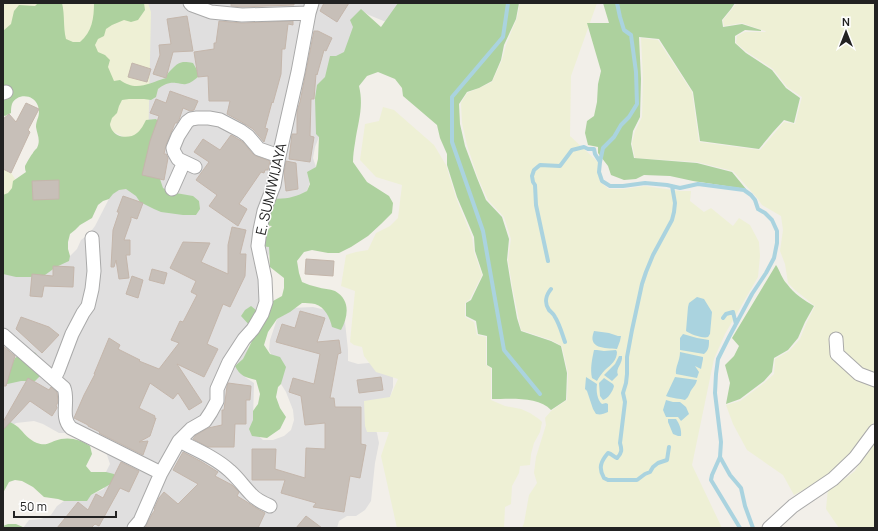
<svg xmlns="http://www.w3.org/2000/svg" width="878" height="531" font-family="Manrope,sans-serif">
<style>
.residential{fill:#e0dfdf}
.farmland{fill:#eef0d5}
.forest{fill:#add19e}
.water{fill:#aad3df}
.lines{fill:none;stroke-linecap:round;stroke-linejoin:round}
.stream{stroke:#aad3df;stroke-width:4}
.building{fill:#c7bfb8;stroke:#c4b6ab}
.minor-casing{stroke:#a9a9a9;stroke-width:15}
.minor{stroke:#fff;stroke-width:13}
.labels{text-anchor:middle;stroke-width:3;stroke-linejoin:round;paint-order:stroke}
.street-label{font-size:14px;fill:#222;stroke:#fff}
</style>
<rect width="100%" height="100%" fill="#f2efe9"/>
<path class="residential" d="M 142,3 L 403,3 L 386,22 L 369,15 L 361,10 L 319,137 L 315,147 L 313,158 L 316,167 L 313,173 L 307,191 L 267,214 L 268,237 L 270,247 L 269,254 L 268,256 L 270,267 L 267,271 L 254,337 L 248,347 L 245,377 L 254,383 L 253,420 L 254,432 L 263,440 L 273,440 L 284,436 L 291,430 L 294,420 L 293,410 L 286,392 L 281,384 L 282,378 L 269,350 L 270,340 L 277,319 L 291,308 L 313,307 L 339,313 L 345,322 L 348,350 L 348,361 L 358,364 L 379,362 L 393,376 L 393,387 L 390,397 L 371,422 L 377,433 L 379,443 L 375,463 L 371,501 L 365,510 L 356,516 L 347,516 L 339,521 L 337,528 L 23,528 L 29,520 L 41,519 L 51,515 L 57,506 L 64,501 L 91,495 L 104,489 L 106,472 L 110,464 L 107,455 L 103,446 L 69,433 L 59,433 L 43,424 L 34,421 L 16,423 L 9,427 L 3,432 L 3,270 L 70,256 L 77,249 L 81,240 L 89,234 L 95,226 L 113,191 L 143,108 Z"/>
<path class="farmland" d="M 3,3 L 148,3 L 151,12 L 148,150 L 3,73 Z
M 520,3 L 597,3 L 571,76 L 570,136 L 598,162 L 598,172 L 600,182 L 609,189 L 624,189 L 637,187 L 645,186 L 680,191 L 691,191 L 690,201 L 704,212 L 711,208 L 733,226 L 739,218 L 750,225 L 759,242 L 760,256 L 758,277 L 725,334 L 714,359 L 692,465 L 722,528 L 522,528 L 524,523 L 529,495 L 537,483 L 534,473 L 536,457 L 546,425 L 545,418 L 551,411 L 567,400 L 568,373 L 562,346 L 551,340 L 521,330 L 512,285 L 508,260 L 511,239 L 504,217 L 488,200 L 478,178 L 467,145 L 462,123 L 461,103 L 467,93 L 479,88 L 492,82 L 502,60 L 506,45 L 517,18 Z
M 737,3 L 875,3 L 875,421 L 850,454 L 829,474 L 809,487 L 794,495 L 783,475 L 747,450 L 733,424 L 726,405 L 740,401 L 764,383 L 774,374 L 775,359 L 789,351 L 800,339 L 806,324 L 815,306 L 795,290 L 788,283 L 785,264 L 780,251 L 783,230 L 781,216 L 762,205 L 758,199 L 733,171 L 697,162 L 635,158 L 632,143 L 635,131 L 642,117 L 643,79 L 641,38 L 658,40 L 692,92 L 699,142 L 760,150 L 784,122 L 795,124 L 802,97 L 787,87 L 773,69 L 747,52 L 736,43 L 737,36 L 745,32 L 766,32 L 765,31 L 742,23 L 724,26 L 723,20 Z
M 383,107 L 394,110 L 434,145 L 446,165 L 456,198 L 472,237 L 474,252 L 482,275 L 470,299 L 465,303 L 465,317 L 474,322 L 477,335 L 486,337 L 486,365 L 491,368 L 491,400 L 505,406 L 521,409 L 530,413 L 539,419 L 542,422 L 540,432 L 534,443 L 531,454 L 530,465 L 520,466 L 519,473 L 512,486 L 511,504 L 505,507 L 504,528 L 397,528 L 381,456 L 389,432 L 367,432 L 365,426 L 364,401 L 390,397 L 398,379 L 376,372 L 364,356 L 362,347 L 354,345 L 350,342 L 355,291 L 341,286 L 346,255 L 356,252 L 368,250 L 376,233 L 390,226 L 398,218 L 402,185 L 376,177 L 360,160 L 365,124 L 379,121 Z
M 3,160 L 17,182 L 3,217 Z
M 875,440 L 875,528 L 839,528 L 826,509 L 828,488 L 846,478 L 855,471 L 868,449 Z"/>
<path class="forest" d="M 38,3 L 62,3 C 65,15 63,27 66,39 L 73,42 L 80,42 C 92,32 94,18 94,3 L 144,3 L 145,10 L 138,20 L 131,22 L 124,20 L 112,25 L 106,29 L 104,36 L 98,39 L 95,45 L 98,52 L 105,55 L 110,60 L 108,67 L 114,81 L 120,80 C 136,92 149,83 166,78 C 167,74 168,73 171,70 C 179,62 181,61 193,63 L 197,70 L 198,77 C 194,80 191,83 186,84 C 183,85 180,83 176,83 C 169,82 163,85 158,89 L 156,97 L 151,100 L 144,99 L 129,99 L 122,100 L 119,106 L 117,113 L 112,118 L 110,124 C 110,126 111,128 112,130 C 117,138 130,139 137,133 C 141,130 144,124 146,120 L 156,119 L 161,124 L 159,176 L 163,188 L 170,192 L 193,196 L 199,201 L 200,209 L 196,215 L 183,215 L 161,212 L 154,209 L 140,202 L 136,196 L 126,189 L 119,190 L 113,194 L 109,199 L 103,201 L 98,205 L 92,218 L 80,225 L 75,230 L 70,234 L 68,242 L 68,249 L 70,256 L 69,261 L 56,267 L 45,275 L 30,277 L 16,277 L 3,274 L 3,195 L 8,193 L 12,188 L 13,181 L 26,172 C 25,170 25,168 25,166 C 26,164 31,155 33,153 C 33,152 36,149 37,148 C 41,140 37,134 36,127 C 36,119 41,116 38,106 C 34,94 17,93 12,104 C 11,107 11,110 11,113 L 5,116 L 3,115 L 3,31 L 11,24 L 14,11 L 19,5 L 35,6 Z
M 398,3 L 519,3 L 516,19 L 504,45 L 501,60 L 492,81 L 479,88 L 467,92 L 459,104 L 460,124 L 465,146 L 477,178 L 486,200 L 502,217 L 509,239 L 507,260 L 511,285 L 517,318 L 521,331 L 551,341 L 561,346 L 567,373 L 566,400 L 551,410 C 539,396 509,399 492,399 L 492,368 L 487,365 L 487,336 L 478,334 L 476,321 L 466,316 L 466,303 L 471,300 L 483,275 L 475,251 L 474,237 L 457,197 L 447,165 L 447,154 L 440,138 L 437,125 L 403,96 L 402,88 L 395,79 L 378,72 L 367,76 L 359,86 C 364,107 358,122 355,143 C 354,149 353,155 353,162 L 367,182 L 389,196 L 393,203 L 392,213 L 381,224 L 368,236 L 351,247 L 339,253 L 328,253 L 312,250 L 304,252 L 297,261 L 299,273 L 302,282 C 307,284 312,286 317,287 C 323,289 330,289 335,291 C 351,300 348,317 341,330 L 332,327 C 330,318 325,307 315,304 C 311,303 306,303 302,303 L 290,312 L 277,319 L 268,332 L 264,345 L 270,354 L 280,357 L 286,367 L 281,384 L 278,387 L 276,397 L 280,408 L 286,417 L 280,429 L 267,438 L 252,436 L 249,429 L 253,420 L 253,411 L 258,404 L 260,394 L 256,380 C 245,377 240,376 235,366 L 243,359 L 254,337 L 251,327 L 241,316 L 245,310 L 251,306 L 261,314 L 268,310 L 273,301 L 282,296 L 284,288 L 284,278 L 270,267 L 269,247 L 260,246 L 263,234 L 272,226 L 262,225 L 268,198 C 283,200 294,198 307,191 L 310,184 L 307,172 L 316,167 L 318,159 L 319,137 L 316,134 L 315,98 L 317,85 L 325,77 L 330,56 L 336,56 L 344,52 L 353,27 L 350,20 L 361,9 L 381,27 Z
M 603,3 L 735,3 L 731,9 L 722,20 L 723,27 L 742,24 L 761,30 L 761,31 L 760,31 L 745,30 L 735,36 L 735,43 L 746,53 L 772,70 L 786,88 L 800,98 L 794,123 L 784,120 L 773,132 L 759,149 L 700,141 L 693,92 L 659,39 L 639,37 L 641,79 L 640,117 L 633,131 L 631,144 L 634,158 L 697,163 L 732,172 L 746,189 L 693,181 L 670,176 L 644,175 L 636,179 L 624,180 L 611,175 L 608,166 L 598,153 L 598,147 L 588,145 L 585,133 L 587,121 L 594,116 L 597,102 L 598,84 L 601,71 L 587,23 L 609,23 Z
M 776,265 C 780,271 782,279 787,284 C 794,294 804,300 814,306 L 805,322 L 798,338 L 788,350 L 774,358 L 772,372 L 764,381 L 740,399 L 726,404 L 730,383 L 725,365 L 734,356 L 739,346 L 732,338 Z
M 28,351 L 36,353 L 38,360 L 40,376 L 35,381 L 21,381 L 3,385 L 15,358 L 21,354 Z
M 3,419 L 4,419 C 9,421 14,424 18,427 C 24,433 29,440 37,443 C 47,447 51,441 61,439 C 71,437 82,440 90,446 L 92,454 L 86,466 L 91,472 L 106,472 L 114,474 L 116,481 L 91,495 L 87,501 L 64,501 L 58,499 L 44,497 L 33,487 L 22,481 L 15,480 L 9,482 L 3,493 Z
M 8,524 L 16,524 L 25,528 L 3,528 L 3,526 Z"/>
<path class="water" d="M 697,297 L 704,299 L 712,312 L 710,334 C 709,335 709,336 708,337 C 703,339 690,334 686,331 L 688,307 L 689,303 Z
M 594,331 L 609,333 L 618,336 L 621,336 L 620,341 L 617,349 C 605,348 587,349 594,331 Z
M 683,334 L 697,338 L 709,340 C 709,346 709,350 704,354 L 680,350 L 680,338 Z
M 594,350 L 597,350 L 604,351 L 616,350 L 617,352 C 617,360 611,365 605,370 C 602,373 599,377 597,381 L 592,378 C 590,369 592,359 594,350 Z
M 680,352 L 703,357 L 703,359 L 701,369 L 695,366 L 699,372 L 697,378 L 676,374 C 675,367 680,361 680,352 Z
M 619,356 L 622,356 C 623,364 615,368 618,375 L 612,381 L 604,375 L 615,364 Z
M 586,377 L 597,384 C 596,390 597,400 602,404 L 606,403 L 608,404 L 608,412 C 603,414 601,415 596,414 L 593,409 L 587,391 L 585,389 Z
M 675,377 L 697,380 C 696,384 695,385 692,389 C 689,393 690,396 685,400 C 679,398 674,399 666,396 Z
M 604,378 L 613,384 L 614,386 C 613,391 608,399 603,400 L 600,396 L 599,383 Z
M 666,400 L 673,402 L 680,402 L 686,407 L 689,414 L 681,421 L 678,417 L 666,417 L 663,410 Z
M 668,419 L 676,419 C 679,423 682,430 681,436 L 678,436 L 673,434 L 668,422 Z"/>
<g class="lines">
<path class="stream" d="M 508,3 L 503,37 L 452,97 L 452,142 L 483,231 L 504,350 L 540,394
M 617,3 L 620,17 L 624,30 L 631,35 L 636,72 L 637,104 L 629,117 L 621,125 L 614,137 L 603,148 L 600,162 L 599,172 L 602,181 L 610,186 L 623,186 L 645,183 L 667,185 L 680,188 L 698,184 L 744,190 L 751,195 L 755,200 L 758,209 L 765,213 L 772,220 L 777,231 L 777,243 L 774,258 L 766,273 L 752,294 L 729,337 L 718,359 L 716,374 L 715,393 L 721,442 L 720,457 L 712,475 L 711,480 L 740,528
M 548,261 L 536,205 L 535,185 L 533,182 L 532,176 L 534,170 L 540,165 L 560,166 L 572,150 L 584,147 L 588,149 L 594,149 L 595,154 L 600,162
M 551,289 C 546,295 544,303 549,310 C 551,312 554,314 555,317 C 560,325 562,334 565,342
M 723,318 L 726,314 L 733,312 L 736,324
M 669,447 L 667,460 L 658,463 L 653,467 L 650,472 L 645,474 L 637,480 L 608,480 L 604,478 C 598,468 601,461 608,453 C 612,454 614,457 617,458 C 622,453 622,450 620,443 L 625,402 L 623,393 L 626,383 L 627,374 L 627,357 L 632,330 L 642,284 L 646,272 L 653,255 L 672,220 L 674,212 L 675,203 L 672,186
M 720,457 L 730,475 L 741,488 L 745,506 L 753,528"/>
</g>
<path class="building" d="M 231,3 L 294,3 L 294,5 L 242,7 L 231,6 Z
M 324,3 L 349,3 L 337,22 L 320,11 Z
M 187,16 L 193,51 L 173,52 L 166,78 L 153,74 L 160,55 L 159,45 L 171,44 L 167,19 Z
M 219,21 L 242,23 L 293,21 L 293,25 L 288,24 L 285,49 L 282,49 L 281,74 L 273,103 L 272,102 L 265,128 L 268,129 L 264,142 L 253,129 L 240,121 L 227,114 L 230,101 L 209,101 L 208,76 L 198,77 L 194,52 L 214,49 L 214,43 L 216,43 Z
M 314,31 L 318,31 L 332,38 L 326,51 L 324,50 L 317,75 L 316,74 L 314,99 L 311,99 L 310,136 L 314,137 L 310,162 L 289,159 L 292,134 L 297,134 L 297,111 L 300,102 Z
M 132,63 L 151,69 L 147,82 L 128,77 Z
M 170,91 L 198,101 L 194,110 L 190,111 L 183,108 L 179,120 L 177,123 L 175,123 L 171,133 L 166,145 L 164,154 L 166,154 L 168,158 L 164,180 L 142,175 L 150,141 L 159,116 L 150,113 L 156,99 L 166,103 Z
M 26,103 L 39,109 L 28,130 L 30,132 L 11,173 L 3,169 L 3,119 L 9,114 L 16,122 Z
M 231,135 L 243,142 L 253,154 L 256,156 L 270,161 L 268,170 L 265,170 L 264,173 L 261,172 L 239,204 L 247,209 L 238,226 L 209,206 L 217,195 L 196,180 L 209,162 L 194,152 L 203,139 L 220,150 Z
M 286,161 L 296,163 L 298,189 L 286,191 L 284,173 Z
M 59,180 L 59,199 L 33,200 L 32,181 Z
M 123,196 L 143,203 L 137,219 L 131,217 L 131,220 L 124,240 L 130,240 L 130,255 L 126,255 L 129,278 L 119,279 L 116,260 L 114,267 L 111,267 L 113,230 L 119,212 L 117,212 Z
M 232,227 L 246,230 L 240,254 L 246,254 L 245,276 L 230,307 L 223,304 L 207,344 L 218,349 L 204,377 L 177,364 L 202,402 L 189,410 L 178,393 L 173,399 L 150,383 L 139,408 L 155,416 L 154,418 L 156,418 L 150,436 L 139,442 L 148,441 L 143,455 L 99,433 L 100,432 L 88,426 L 88,425 L 74,418 L 84,395 L 95,374 L 94,374 L 109,338 L 120,345 L 118,349 L 140,360 L 139,361 L 159,369 L 179,343 L 171,340 L 180,321 L 183,322 L 197,295 L 191,292 L 196,281 L 170,268 L 183,242 L 210,243 L 201,262 L 228,274 L 228,245 Z
M 306,259 L 334,261 L 333,276 L 305,274 Z
M 53,266 L 74,267 L 73,287 L 44,286 L 42,297 L 30,296 L 32,274 L 53,276 Z
M 152,269 L 167,273 L 164,284 L 149,280 Z
M 132,276 L 143,280 L 138,298 L 126,294 Z
M 300,311 L 325,318 L 317,342 L 339,340 L 341,353 L 338,354 L 330,398 L 334,398 L 335,407 L 361,407 L 361,444 L 366,445 L 360,478 L 350,476 L 344,512 L 313,507 L 316,503 L 281,493 L 285,480 L 252,480 L 252,449 L 276,449 L 275,469 L 305,478 L 306,448 L 325,449 L 325,423 L 305,425 L 301,396 L 289,392 L 293,378 L 314,384 L 320,354 L 276,342 L 282,324 L 295,328 Z
M 21,317 L 49,327 L 59,335 L 42,353 L 16,329 Z
M 3,346 L 15,356 L 6,386 L 3,386 Z
M 381,377 L 383,390 L 359,393 L 357,380 Z
M 28,378 L 49,390 L 51,387 L 57,392 L 58,402 L 56,406 L 57,407 L 57,408 L 52,416 L 30,401 L 3,430 L 3,422 Z
M 228,383 L 251,386 L 250,400 L 246,400 L 246,424 L 235,424 L 234,447 L 208,447 L 193,439 L 196,435 L 208,428 L 222,425 L 222,410 L 224,410 L 227,386 Z
M 183,452 L 202,462 L 218,472 L 215,476 L 232,485 L 239,492 L 237,496 L 247,502 L 256,508 L 265,513 L 258,528 L 145,528 L 152,514 L 155,510 L 154,509 L 159,498 L 164,492 L 178,504 L 198,484 L 173,470 Z
M 121,462 L 139,471 L 129,492 L 120,488 L 99,526 L 95,524 L 91,528 L 57,528 L 78,502 L 88,510 L 96,494 L 103,498 Z
M 306,516 L 322,528 L 296,528 Z"/>
<g class="lines">
<defs>
<path id="minor" d="M 190,3 L 192,5 L 211,12 L 242,15 L 309,13
M 3,93 L 6,92
M 195,167 L 178,159 L 174,152 L 173,148 L 178,136 L 187,122 L 191,119 L 197,118 L 209,118 L 220,120 L 241,131 L 248,136 L 259,149 L 279,156
M 172,189 L 184,162
M 3,335 L 64,388 C 69,401 60,417 71,428 L 161,473
M 836,339 L 837,354 L 859,374 L 875,380
M 54,379 L 58,371 L 72,334 L 83,313 L 88,306 L 92,289 L 94,271 L 92,238
M 179,441 C 197,450 216,458 230,471 C 238,478 244,487 251,494 C 256,500 263,503 270,506
M 134,528 L 140,521 L 161,473 L 179,441 L 191,429 L 205,421 L 211,412 L 217,401 L 217,389 L 229,362 L 244,339 L 253,329 L 262,314 L 266,302 L 265,279 L 258,246 L 260,230 L 264,211 L 274,185 L 279,156 L 298,72 L 309,13 L 312,3
M 769,528 L 793,506 L 833,479 L 855,458 L 875,431"/>
</defs>
<use href="#minor" class="minor-casing"/>
<use href="#minor" class="minor"/>
</g>
<g class="labels">
<g class="street-label">
<text transform="translate(271 189) rotate(-77)" y="5">E. SUMIWIJAYA</text>
</g>
</g>
<rect width="878" height="531" fill="none" stroke="#222222" stroke-width="8"/>
<g transform="translate(846 32)" stroke="#ffffff" stroke-width="3" paint-order="stroke">
<path d="M0-3L7 15L0 10L-7 15Z" fill="#222222"/>
<text y="-6" font-size="11" font-weight="bold" text-anchor="middle" fill="#222222">N</text>
</g>
<path d="M14 511v6h102v-6" fill="none" stroke="#222222" stroke-width="2"/>
<text x="20" y="511" font-size="12" fill="#222222" stroke="#ffffff" stroke-width="3" paint-order="stroke">50 m</text>
</svg>
